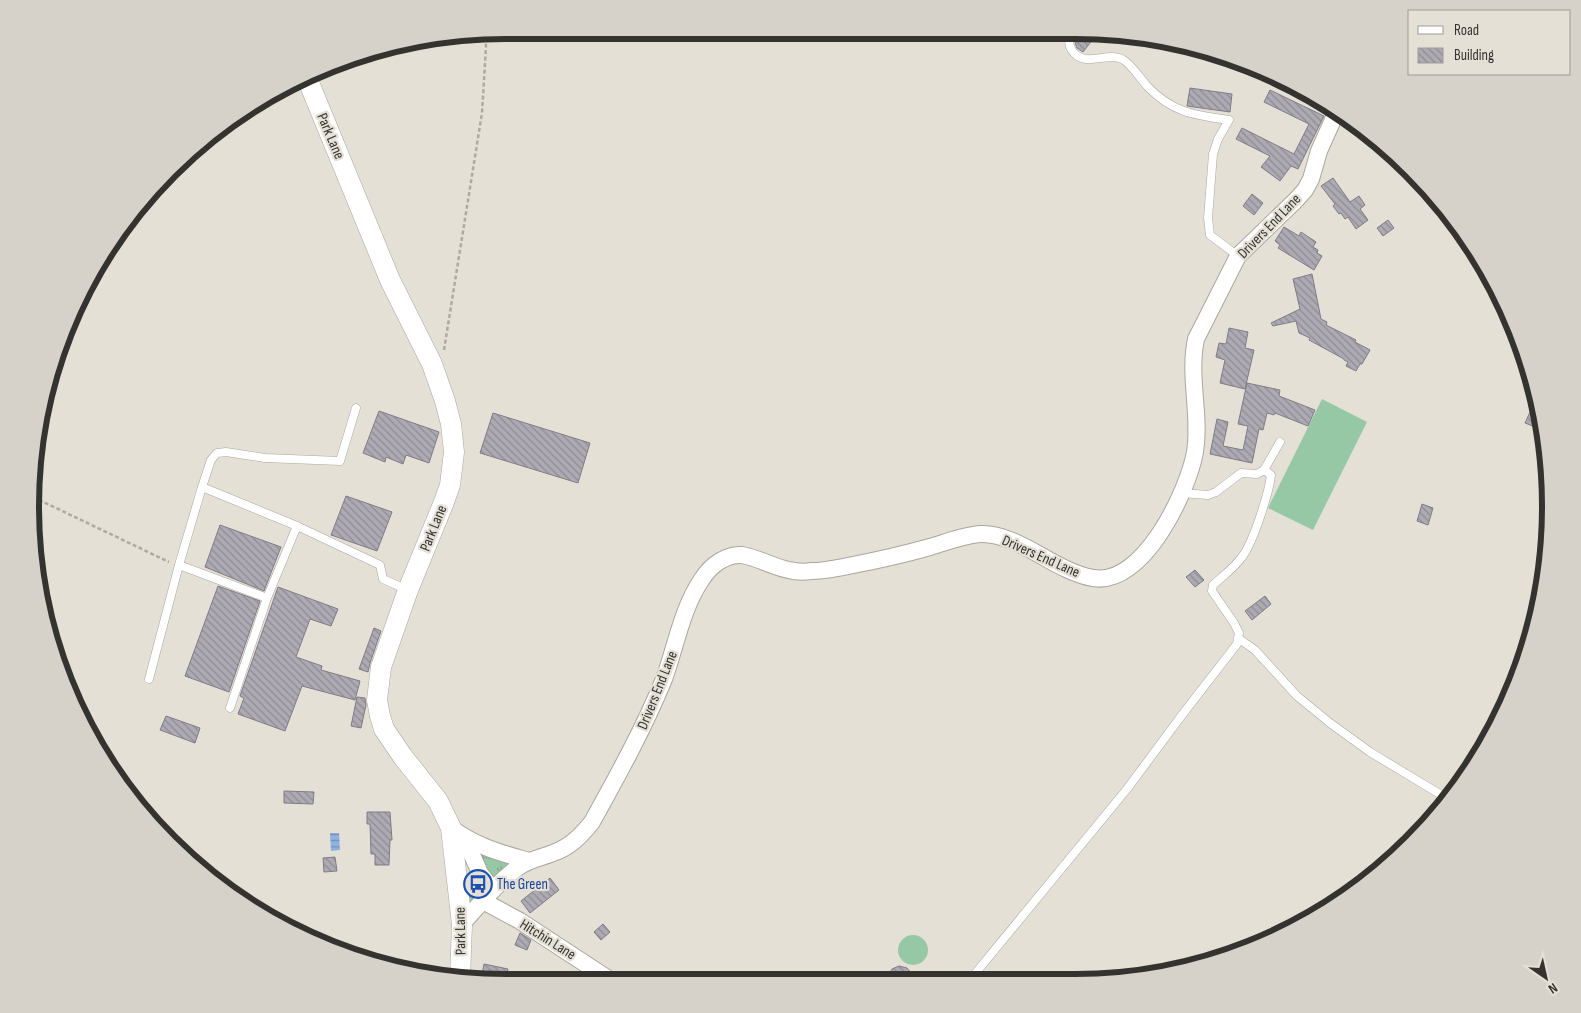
<svg xmlns="http://www.w3.org/2000/svg" width="1581" height="1013" font-family="'Sofia Sans Condensed',sans-serif">
<style>
.grass{fill:url(#grass-tufts)}
.garden{fill:#96c8a6}
.water{fill:url(#water-rules)}
.building{fill:url(#building-back-hatch);stroke:#807c86}
.lines{fill:none;stroke-linecap:round;stroke-linejoin:round}
.service-casing{stroke:#aba69c;stroke-width:9}
.minor-casing{stroke:#aba69c;stroke-width:18}
.tertiary-casing{stroke:#aba69c;stroke-width:21}
.path{stroke:#aeaaa2;stroke-width:2.5;stroke-dasharray:4 2.5;stroke-linecap:butt}
.service{stroke:#fff;stroke-width:8}
.minor{stroke:#fff;stroke-width:16}
.tertiary{stroke:#fff;stroke-width:20}
.labels{text-anchor:middle;stroke-width:4.5;stroke-linejoin:round;paint-order:stroke}
.street-label{font-size:15px;fill:#35332f;stroke:#e5e0d6}
.transit-label{font-size:15px;fill:#164399;stroke:#e5e0d6;text-anchor:start}
.rim{fill:none;stroke:#35332f;stroke-width:6}
</style>
<defs>
<pattern id="grass-tufts" width="24" height="20" patternUnits="userSpaceOnUse" patternTransform="scale(1.25)"><rect width="24" height="20" fill="#96c8a6"/><path d="M3 7l-1-3M5 7V3M7 7l1-3M15 17l-1-3M17 17v-4M19 17l1-3" fill="none" stroke="#7ba388"/></pattern>
<pattern id="water-rules" width="6" height="5" patternUnits="userSpaceOnUse" patternTransform="scale(1.25)"><rect width="6" height="5" fill="#90b2e0"/><path d="M0 2.5h6" fill="none" stroke="#7691b6"/></pattern>
<pattern id="building-back-hatch" width="6" height="6" patternUnits="userSpaceOnUse" patternTransform="scale(1.25)"><rect width="6" height="6" fill="#aeaab4"/><path d="M-1 5l2 2M0 0l6 6M5-1l2 2" fill="none" stroke="#8e8b93"/></pattern>
</defs>
<rect width="100%" height="100%" fill="#e5e0d6"/>
<path class="grass" d="M 477,849 L 512,861 L 497,878 L 490,879 Z
M 470,882 L 478,885 L 481,894 L 469,904 L 467,883 Z"/>
<path class="garden" d="M 1322,399 L 1367,422 L 1313,530 L 1268,508 Z
M898 950a15 15 0 1 1 30 0a15 15 0 1 1-30 0Z"/>
<path class="water" d="M 330,833 L 339,833 L 340,850 L 331,851 Z"/>
<path class="building" d="M 1082,34 L 1097,34 L 1083,52 L 1077,48 L 1075,43 Z
M 1190,88 L 1232,94 L 1230,112 L 1187,106 Z
M 1270,90 L 1324,116 L 1298,169 L 1291,166 L 1280,181 L 1261,167 L 1270,156 L 1236,139 L 1242,128 L 1294,154 L 1309,124 L 1264,102 Z
M 1333,178 L 1350,202 L 1359,196 L 1365,205 L 1360,209 L 1368,220 L 1356,229 L 1348,217 L 1345,219 L 1341,213 L 1339,214 L 1333,206 L 1335,204 L 1321,186 Z
M 1252,194 L 1263,203 L 1254,215 L 1243,206 Z
M 1388,220 L 1394,228 L 1383,236 L 1377,228 Z
M 1284,227 L 1299,236 L 1301,232 L 1316,242 L 1313,247 L 1318,250 L 1317,253 L 1322,256 L 1314,270 L 1278,248 L 1280,245 L 1275,241 Z
M 1312,274 L 1321,319 L 1327,322 L 1326,325 L 1356,340 L 1355,342 L 1370,350 L 1362,364 L 1360,364 L 1356,371 L 1346,366 L 1348,362 L 1344,360 L 1344,359 L 1309,340 L 1310,338 L 1299,333 L 1296,321 L 1273,326 L 1271,323 L 1300,309 L 1293,279 Z
M 1229,328 L 1248,332 L 1245,348 L 1254,350 L 1245,389 L 1220,383 L 1225,360 L 1216,357 L 1219,343 L 1226,344 Z
M 1247,383 L 1280,390 L 1279,396 L 1315,410 L 1308,426 L 1275,413 L 1274,415 L 1267,413 L 1263,430 L 1259,429 L 1252,463 L 1210,454 L 1217,419 L 1228,422 L 1223,446 L 1243,450 L 1248,426 L 1238,424 Z
M 379,411 L 439,432 L 429,463 L 406,455 L 403,464 L 386,457 L 385,462 L 363,453 Z
M 1530,412 L 1540,416 L 1543,430 L 1525,423 Z
M 493,413 L 590,443 L 578,483 L 480,453 Z
M 346,496 L 392,512 L 377,551 L 331,535 Z
M 1422,504 L 1433,508 L 1428,525 L 1417,521 Z
M 220,525 L 281,547 L 264,591 L 205,567 Z
M 1195,570 L 1204,580 L 1195,587 L 1186,577 Z
M 218,586 L 260,601 L 229,692 L 185,676 Z
M 278,587 L 338,609 L 331,626 L 310,619 L 296,657 L 322,666 L 321,670 L 360,681 L 355,700 L 302,686 L 285,731 L 238,714 L 244,698 L 240,696 Z
M 1265,596 L 1271,604 L 1252,620 L 1245,611 Z
M 374,628 L 381,631 L 370,663 L 368,672 L 359,669 Z
M 357,697 L 365,698 L 366,705 L 361,728 L 351,726 Z
M 166,716 L 200,728 L 195,743 L 160,730 Z
M 284,791 L 314,792 L 313,804 L 284,803 Z
M 367,812 L 390,812 L 392,840 L 390,840 L 389,865 L 375,865 L 375,854 L 371,854 L 370,824 L 367,824 Z
M 335,857 L 337,871 L 324,872 L 323,858 Z
M 550,878 L 559,890 L 530,913 L 521,901 Z
M 603,924 L 610,932 L 601,940 L 594,932 Z
M 520,933 L 531,940 L 527,950 L 515,945 Z
M 484,964 L 508,969 L 506,979 L 481,979 Z
M 899,966 L 907,968 L 912,974 L 913,981 L 885,981 L 892,969 Z"/>
<g class="lines">
<defs>
<path id="service" d="M 1069,39 C 1069,44 1070,49 1074,53 C 1087,67 1106,52 1122,59 C 1132,64 1140,79 1148,87 C 1173,113 1195,115 1229,120 L 1218,139 L 1213,154 L 1208,218 L 1210,235 L 1238,256
M 202,487 L 211,460 L 217,453 L 226,452 L 265,458 L 340,461 L 356,408
M 1181,493 L 1208,495 L 1216,492 L 1241,473 L 1257,474 L 1264,470 L 1280,442
M 179,565 L 267,598
M 1238,638 L 1255,650 L 1297,696 L 1330,723 L 1370,752 L 1448,799
M 149,679 L 179,565 L 202,487 L 297,526 L 380,565 L 383,579 L 408,590
M 230,708 L 267,598 L 297,526
M 969,981 L 1127,789 L 1182,715 L 1237,644 L 1239,633 L 1234,623 L 1212,591 L 1213,585 C 1223,576 1234,568 1242,557 C 1253,543 1269,493 1271,475 L 1264,470"/>
<path id="minor" d="M 451,828 C 478,847 498,852 529,861
M 464,837 L 480,873 L 493,890
M 483,901 L 520,921 L 610,980
M 462,924 C 479,905 497,883 517,868 C 528,860 540,858 553,853 C 570,847 581,836 592,822 C 618,775 644,728 664,679 C 676,646 682,608 702,579 C 711,565 726,554 742,555 C 759,558 773,567 789,570 C 796,572 805,572 812,571 C 825,571 839,568 853,565 C 879,560 905,554 930,547 C 947,542 964,535 981,534 C 1018,533 1056,572 1093,578 C 1143,587 1188,491 1195,452 C 1201,415 1188,377 1196,339 L 1238,256 L 1296,200 L 1305,190 L 1311,179 L 1319,151 L 1336,113"/>
<path id="tertiary" d="M 307,78 L 390,280 L 432,364 L 445,401 L 451,424 L 454,452 L 450,485 L 444,502 L 408,590 L 381,667 L 377,700 L 380,716 L 384,729 L 403,757 L 438,801 L 451,828 L 462,924 L 460,979"/>
</defs>
<use href="#service" class="service-casing"/>
<use href="#minor" class="minor-casing"/>
<use href="#tertiary" class="tertiary-casing"/>
<path class="path" d="M 444,350 L 482,113 L 486,47 L 485,34
M 33,497 L 169,562"/>
<use href="#service" class="service"/>
<use href="#minor" class="minor"/>
<use href="#tertiary" class="tertiary"/>
</g>
<defs>
<symbol id="bus-ring" viewBox="-11 -11 22 22"><circle r="9.5" fill="#e5e0d6" stroke="#1a4fb4" stroke-width="1.5"/><path d="M-5-6H5V4H4V6H2V4H-2V6H-4V4H-5ZM-3.5-4V0h7V-4ZM-3.5 1.2v1.5H-2V1.2ZM2 1.2v1.5H3.5V1.2Z" fill="#1a4fb4"/></symbol>
</defs>
<g fill-rule="evenodd">
<use href="#bus-ring" x="462" y="868" width="32" height="32"/>
</g>
<g class="labels">
<g class="street-label">
<text transform="translate(331 136) rotate(67)" y="5">Park Lane</text>
<text transform="translate(1269 226) rotate(-46)" y="5">Drivers End Lane</text>
<text transform="translate(433 528) rotate(-68)" y="5">Park Lane</text>
<text transform="translate(1041 556) rotate(24)" y="5">Drivers End Lane</text>
<text transform="translate(657 690) rotate(-68)" y="5">Drivers End Lane</text>
<text transform="translate(460 931) rotate(-91)" y="5">Park Lane</text>
<text transform="translate(548 939) rotate(32)" y="5">Hitchin Lane</text>
</g>
<g class="transit-label">
<text x="497" y="889">The Green</text>
</g>
</g>
<path d="M0 0H1581V1013H0ZM506 39H1075A467 467 0 0 1 1542 506V507A467 467 0 0 1 1075 974H506A467 467 0 0 1 39 507V506A467 467 0 0 1 506 39Z" fill="#d7d2c9" fill-rule="evenodd"/>
<path class="rim" d="M506 39H1075A467 467 0 0 1 1542 506V507A467 467 0 0 1 1075 974H506A467 467 0 0 1 39 507V506A467 467 0 0 1 506 39Z"/>
<rect x="1408" y="10" width="162" height="65" fill="#e5e0d6" stroke="#9f9b93"/>
<rect x="1418" y="26" width="25" height="8" fill="#ffffff" stroke="#9f9b93"/>
<text x="1454" y="35" font-size="15" fill="#35332f">Road</text>
<rect x="1418" y="48" width="25" height="15" fill="url(#building-back-hatch)" stroke="#9f9b93"/>
<text x="1454" y="60" font-size="15" fill="#35332f">Building</text>
<g transform="translate(1546 978) rotate(146)" stroke="#e5e0d6" stroke-width="4" paint-order="stroke">
<path d="M0-4L9 19L0 12L-9 19Z" fill="#35332f"/>
<text y="-8" font-size="14" font-weight="bold" text-anchor="middle" fill="#35332f">N</text>
</g>
</svg>
